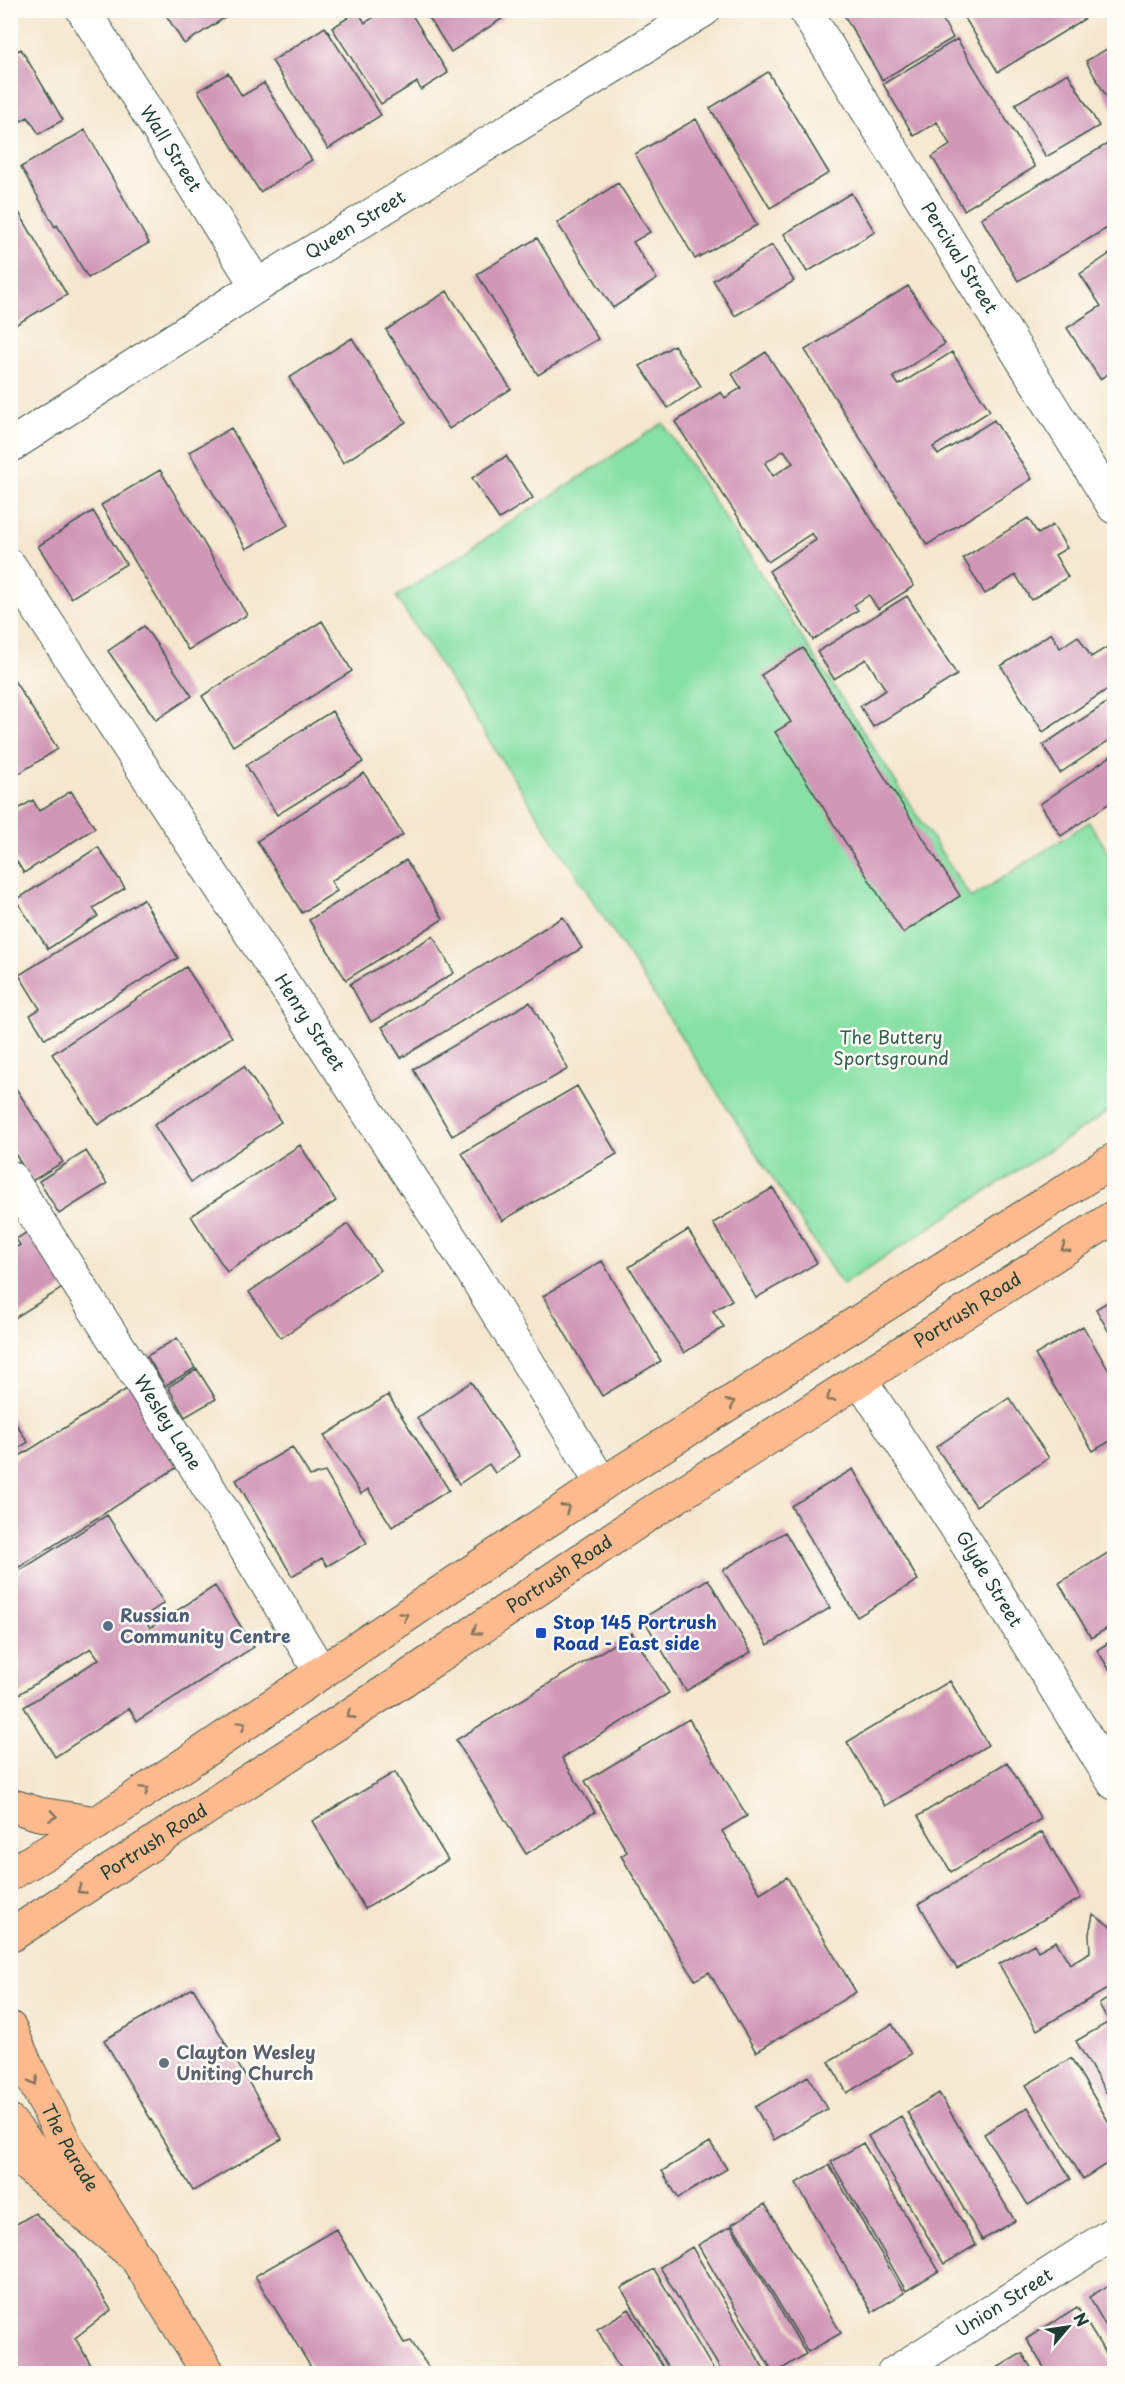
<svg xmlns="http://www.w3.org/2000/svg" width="1125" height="2384" font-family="'Playpen Sans',sans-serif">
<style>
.green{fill:#87e0a5;stroke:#538e6c;stroke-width:1.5}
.building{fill:#d098b5;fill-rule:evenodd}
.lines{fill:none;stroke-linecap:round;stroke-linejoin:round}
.minor-casing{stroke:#3f564b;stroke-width:35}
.major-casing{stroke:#3f564b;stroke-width:35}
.highway-casing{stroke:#3f564b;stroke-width:35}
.minor{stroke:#fff;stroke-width:33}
.major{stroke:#fcba8e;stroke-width:33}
.highway{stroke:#fcba8e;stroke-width:33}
.oneway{stroke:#82755c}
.service-dot{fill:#5c6f8a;stroke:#fdfcf7;stroke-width:2}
.transit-dot{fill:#1a4fb4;stroke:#fdfcf7;stroke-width:2}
.worship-dot{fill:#6b7280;stroke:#fdfcf7;stroke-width:2}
.labels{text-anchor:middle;stroke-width:5;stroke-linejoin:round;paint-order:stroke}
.street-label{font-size:18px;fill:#1f3d34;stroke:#fdfcf7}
.park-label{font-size:18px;fill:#345e4b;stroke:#fdfcf7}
.service-label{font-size:18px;font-weight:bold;fill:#4e5e75;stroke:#fdfcf7;text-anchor:start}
.transit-label{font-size:18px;font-weight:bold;fill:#164399;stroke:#fdfcf7;text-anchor:start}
.worship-label{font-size:18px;font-weight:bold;fill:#5b616d;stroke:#fdfcf7;text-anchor:start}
</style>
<rect width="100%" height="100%" fill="#fdfcf7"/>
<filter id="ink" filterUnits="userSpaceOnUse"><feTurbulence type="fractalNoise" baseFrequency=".0167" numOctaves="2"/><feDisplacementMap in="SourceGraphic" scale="12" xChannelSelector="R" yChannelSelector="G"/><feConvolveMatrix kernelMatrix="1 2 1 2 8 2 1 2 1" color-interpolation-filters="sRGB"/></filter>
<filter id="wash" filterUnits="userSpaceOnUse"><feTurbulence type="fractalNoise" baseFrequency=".008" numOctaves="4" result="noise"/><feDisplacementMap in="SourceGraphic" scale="24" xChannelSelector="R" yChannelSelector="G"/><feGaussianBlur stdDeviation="1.35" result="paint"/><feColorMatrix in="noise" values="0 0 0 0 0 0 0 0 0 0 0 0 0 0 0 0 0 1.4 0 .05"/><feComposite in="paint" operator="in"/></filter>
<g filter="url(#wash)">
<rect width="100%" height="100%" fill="#f5e7cf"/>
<path class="green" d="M 663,423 L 971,898 L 1089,822 L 1114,861 L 1114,1108 L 842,1285 L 396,597 Z"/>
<g id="blocks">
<path class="building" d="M 163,10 L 237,10 L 184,44 Z
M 385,10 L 409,10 L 448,73 L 421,90 L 417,82 L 381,104 L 332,28 L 358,11 L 365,23 Z
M 424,10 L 498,10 L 503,18 L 451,52 Z
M 841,10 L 937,10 L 953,38 L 882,80 Z
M 960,10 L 1099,10 L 998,72 Z
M 325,27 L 381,115 L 328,149 L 272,61 Z
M 957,39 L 1035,167 L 964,210 L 932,157 L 950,145 L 937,122 L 914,136 L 883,84 Z
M 1114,45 L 1114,110 L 1086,61 Z
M 21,49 L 63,120 L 39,134 L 28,117 L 10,127 L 10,55 Z
M 768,72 L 829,173 L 770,208 L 710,108 Z
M 228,73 L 242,96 L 264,83 L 312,160 L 260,192 L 198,91 Z
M 1068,73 L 1099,126 L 1046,157 L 1015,104 Z
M 696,119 L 757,225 L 695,259 L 635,154 Z
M 85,130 L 149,243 L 88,278 L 57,225 L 55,227 L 21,167 Z
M 1114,140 L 1114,224 L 1018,281 L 981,218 Z
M 618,183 L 650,232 L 633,242 L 657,279 L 613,308 L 557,223 Z
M 851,193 L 875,232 L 807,272 L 784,234 Z
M 10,197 L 67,295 L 10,328 Z
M 537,238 L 598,339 L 538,375 L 477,274 Z
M 772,245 L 794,281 L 735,316 L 713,280 Z
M 1114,251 L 1114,370 L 1100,379 L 1067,328 L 1101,306 L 1080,274 Z
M 908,286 L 945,344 L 893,377 L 899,385 L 952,352 L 990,411 L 933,447 L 938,455 L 994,420 L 1032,479 L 927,545 L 805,350 Z
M 447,291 L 511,389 L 449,429 L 386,330 Z
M 352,338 L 406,422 L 343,463 L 289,378 Z
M 674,345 L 701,386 L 668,408 L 640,366 Z
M 766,352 L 914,586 L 878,609 L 869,595 L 854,605 L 858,610 L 813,640 L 769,571 L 816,540 L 812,533 L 768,562 L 675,422 L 721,392 L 725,398 L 741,388 L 732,374 ZM 784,450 L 793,463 L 773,476 L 765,463 Z
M 231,428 L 288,525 L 246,549 L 189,452 Z
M 506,456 L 533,498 L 499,519 L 472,478 Z
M 160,470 L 247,615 L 188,650 L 101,505 Z
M 93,511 L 126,564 L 71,598 L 38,546 Z
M 1028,518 L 1038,534 L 1053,525 L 1067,548 L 1055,555 L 1068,577 L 1031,600 L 1016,575 L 985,594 L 963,558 Z
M 907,596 L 957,675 L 873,727 L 860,706 L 886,690 L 866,659 L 834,679 L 817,652 Z
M 322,621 L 352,671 L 233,746 L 202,696 Z
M 144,626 L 192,696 L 156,720 L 108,651 Z
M 1051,633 L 1060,648 L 1078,636 L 1091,657 L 1107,647 L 1114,659 L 1114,685 L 1043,732 L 1001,666 Z
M 803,648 L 960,896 L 903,933 L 775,732 L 791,722 L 761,675 Z
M 10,674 L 58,749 L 10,779 Z
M 1114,698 L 1114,737 L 1060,773 L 1043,745 Z
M 332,711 L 363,762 L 277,815 L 246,765 Z
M 1114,754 L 1114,800 L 1061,836 L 1040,804 Z
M 364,773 L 403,835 L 331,881 L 337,891 L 302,913 L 257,841 Z
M 71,791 L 95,828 L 24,873 L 10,851 L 10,814 L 33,800 L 39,811 Z
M 98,847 L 125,888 L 93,908 L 98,916 L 48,949 L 16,900 Z
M 406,860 L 443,919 L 346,980 L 309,920 Z
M 143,899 L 178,958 L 45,1039 L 30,1015 L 40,1009 L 19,975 Z
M 563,917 L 582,948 L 401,1058 L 382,1027 Z
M 433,936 L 454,973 L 371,1022 L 350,984 Z
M 186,967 L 232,1037 L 98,1125 L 52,1054 Z
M 530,1002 L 568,1069 L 452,1136 L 413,1069 Z
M 244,1066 L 281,1122 L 191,1182 L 154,1125 Z
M 10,1079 L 63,1162 L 32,1181 L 10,1146 Z
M 577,1086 L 617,1154 L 502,1221 L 462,1153 Z
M 300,1145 L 336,1201 L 227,1272 L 191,1216 Z
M 86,1151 L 107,1184 L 59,1214 L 39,1181 Z
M 773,1188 L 817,1263 L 756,1298 L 713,1223 Z
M 348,1224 L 380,1270 L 281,1338 L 249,1292 Z
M 688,1230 L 732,1300 L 713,1311 L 724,1327 L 684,1353 L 629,1267 Z
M 29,1231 L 64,1287 L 10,1321 L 10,1251 L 20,1245 L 16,1239 Z
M 602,1261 L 661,1361 L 602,1396 L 543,1296 Z
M 1114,1298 L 1114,1341 L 1096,1309 Z
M 1083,1326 L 1114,1380 L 1114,1439 L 1093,1451 L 1035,1355 Z
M 177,1338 L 195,1368 L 165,1386 L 147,1356 Z
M 197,1369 L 216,1399 L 185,1417 L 168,1387 Z
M 138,1382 L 187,1461 L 10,1573 L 10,1462 Z
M 471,1382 L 520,1456 L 495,1473 L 489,1464 L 459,1484 L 417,1418 Z
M 388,1395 L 449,1490 L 392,1527 L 368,1489 L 361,1494 L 324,1436 Z
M 1009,1398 L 1049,1458 L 976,1506 L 936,1447 Z
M 10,1415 L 28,1442 L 10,1454 Z
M 292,1447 L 310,1476 L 325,1472 L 367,1543 L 327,1566 L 322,1558 L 292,1576 L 236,1480 Z
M 853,1469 L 918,1580 L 857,1617 L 791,1506 Z
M 107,1515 L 164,1603 L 143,1617 L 150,1628 L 215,1586 L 254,1647 L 137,1721 L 129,1708 L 55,1757 L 24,1707 L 99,1659 L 91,1648 L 10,1700 L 10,1577 Z
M 785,1532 L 830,1608 L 768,1645 L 723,1570 Z
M 1114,1549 L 1114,1624 L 1091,1638 L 1059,1583 Z
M 708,1579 L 751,1652 L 686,1691 L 643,1618 Z
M 632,1633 L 669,1693 L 562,1758 L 595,1812 L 526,1854 L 456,1740 Z
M 1114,1639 L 1114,1677 L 1097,1650 Z
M 950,1681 L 988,1745 L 885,1806 L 847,1742 Z
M 689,1719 L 747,1816 L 722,1831 L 760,1893 L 787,1877 L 856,1992 L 756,2052 L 709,1972 L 695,1980 L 621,1856 L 627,1852 L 585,1781 Z
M 1007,1762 L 1041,1819 L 951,1872 L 918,1816 Z
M 395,1772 L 448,1860 L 365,1909 L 312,1821 Z
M 1042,1832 L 1081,1898 L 957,1969 L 919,1904 Z
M 1093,1914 L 1114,1929 L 1114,1949 L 1111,1961 L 1114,1959 L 1114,1985 L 1037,2030 L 999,1964 L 1034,1944 L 1038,1951 L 1056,1941 L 1070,1964 L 1090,1952 L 1089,1934 Z
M 193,1988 L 282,2139 L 193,2191 L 104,2040 Z
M 1114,1995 L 1114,2106 L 1076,2041 L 1109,2022 L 1099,2004 Z
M 892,2024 L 911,2054 L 847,2093 L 829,2062 Z
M 1071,2058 L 1114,2131 L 1114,2159 L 1083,2179 L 1026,2085 Z
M 808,2076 L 827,2109 L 774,2140 L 755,2107 Z
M 939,2093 L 1015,2221 L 982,2240 L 907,2112 Z
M 1028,2107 L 1071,2179 L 1028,2205 L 984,2134 Z
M 901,2116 L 976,2245 L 944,2264 L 868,2136 Z
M 710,2142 L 727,2169 L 678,2198 L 662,2171 Z
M 863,2143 L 939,2271 L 906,2291 L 831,2162 Z
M 829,2165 L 904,2293 L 872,2312 L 796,2183 Z
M 765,2204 L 841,2333 L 808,2352 L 732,2224 Z
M 35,2213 L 76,2253 L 111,2310 L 75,2338 L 95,2372 L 93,2374 L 10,2374 L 10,2228 Z
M 731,2226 L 806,2354 L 774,2374 L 698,2245 Z
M 336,2229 L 404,2343 L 411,2341 L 433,2374 L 315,2374 L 255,2276 Z
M 692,2247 L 767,2374 L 723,2374 L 660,2267 Z
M 654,2269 L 716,2374 L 672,2374 L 621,2288 Z
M 1114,2282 L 1114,2340 L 1089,2297 Z
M 1077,2307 L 1114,2367 L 1114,2374 L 1048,2374 L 1026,2339 Z
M 629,2309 L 667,2374 L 623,2374 L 597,2329 Z
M 1022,2353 L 1035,2374 L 1000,2374 L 997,2368 Z"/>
</g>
</g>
<g filter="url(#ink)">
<use href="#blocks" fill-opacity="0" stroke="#3f564b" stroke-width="1.5"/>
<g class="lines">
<defs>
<g id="minor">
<path id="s1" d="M 83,10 L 257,286"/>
<path id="s2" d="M 805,10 L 1114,507"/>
<path id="s3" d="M 10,446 L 257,286 L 704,10"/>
<path id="s4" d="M 10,566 L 472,1271 L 602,1484"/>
<path id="s5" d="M 10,1177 L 199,1472 L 320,1671"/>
<path id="s6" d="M 860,1379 L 964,1539 L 1114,1783"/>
<path id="s7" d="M 893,2374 L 1114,2233"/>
</g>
<g id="major">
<path id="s8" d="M 10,2028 L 26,2065 L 68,2149 L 209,2374"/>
<path d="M 10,2122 L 37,2155 L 60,2179"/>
</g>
<g id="highway">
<path d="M 10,1805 L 39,1814 L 97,1823"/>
<path d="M 10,1874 L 97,1823 L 602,1484 L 1114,1160"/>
<path id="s9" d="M 10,1936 L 399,1683 L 649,1514 L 1114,1217"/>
<path d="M 10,2151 L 139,2260"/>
</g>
</defs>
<use href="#minor" class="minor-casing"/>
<use href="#major" class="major-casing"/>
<use href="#highway" class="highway-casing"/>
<use href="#minor" class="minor"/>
<use href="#major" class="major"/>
<use href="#highway" class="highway"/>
</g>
<defs><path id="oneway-chevron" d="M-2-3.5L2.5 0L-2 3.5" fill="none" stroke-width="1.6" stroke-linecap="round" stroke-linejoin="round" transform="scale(1.5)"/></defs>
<g class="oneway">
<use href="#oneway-chevron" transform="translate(1065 1248) rotate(148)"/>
<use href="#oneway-chevron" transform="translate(830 1398) rotate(147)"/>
<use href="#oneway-chevron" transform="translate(731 1403) rotate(-32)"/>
<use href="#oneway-chevron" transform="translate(566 1508) rotate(-34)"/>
<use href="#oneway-chevron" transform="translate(404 1616) rotate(-34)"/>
<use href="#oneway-chevron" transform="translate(476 1631) rotate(146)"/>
<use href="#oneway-chevron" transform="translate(350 1715) rotate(147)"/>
<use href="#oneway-chevron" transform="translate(242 1725) rotate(-34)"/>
<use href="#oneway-chevron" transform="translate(145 1790) rotate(-34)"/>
<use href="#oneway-chevron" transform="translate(53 1816) rotate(8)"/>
<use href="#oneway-chevron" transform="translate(81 1890) rotate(147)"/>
<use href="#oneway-chevron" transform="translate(34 2081) rotate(63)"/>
</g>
</g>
<circle class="service-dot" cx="108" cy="1626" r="6"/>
<rect class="transit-dot" x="535" y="1627" width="12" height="12" rx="3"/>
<circle class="worship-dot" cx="164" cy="2063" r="6"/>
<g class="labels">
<g class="street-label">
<text dy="6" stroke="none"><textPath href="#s1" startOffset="164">Wall Street</textPath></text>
<text dy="6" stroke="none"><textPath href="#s3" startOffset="410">Queen Street</textPath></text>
<text dy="6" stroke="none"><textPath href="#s2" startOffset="292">Percival Street</textPath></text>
<text dy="6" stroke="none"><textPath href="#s4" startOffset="546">Henry Street</textPath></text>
<text dy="6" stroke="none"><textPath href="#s9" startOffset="1144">Portrush Road</textPath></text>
<text dy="6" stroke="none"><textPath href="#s5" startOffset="292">Wesley Lane</textPath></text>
<text dy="6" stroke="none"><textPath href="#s9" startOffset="658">Portrush Road</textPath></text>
<text dy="6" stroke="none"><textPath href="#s6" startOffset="238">Glyde Street</textPath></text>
<text dy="6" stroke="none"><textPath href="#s9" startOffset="172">Portrush Road</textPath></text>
<text dy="6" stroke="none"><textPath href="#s8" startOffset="134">The Parade</textPath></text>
<text dy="6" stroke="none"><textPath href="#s7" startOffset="132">Union Street</textPath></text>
</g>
<g class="park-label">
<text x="891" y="1044">The Buttery<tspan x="891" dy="21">Sportsground</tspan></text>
</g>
<g class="service-label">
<text x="120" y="1622">Russian<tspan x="120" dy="21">Community Centre</tspan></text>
</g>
<g class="transit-label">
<text x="553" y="1629">Stop 145 Portrush<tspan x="553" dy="21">Road - East side</tspan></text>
</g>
<g class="worship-label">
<text x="176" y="2059">Clayton Wesley<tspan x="176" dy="21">Uniting Church</tspan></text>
</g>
</g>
<rect width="1125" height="2384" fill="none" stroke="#fdfcf7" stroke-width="36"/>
<g transform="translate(1068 2327) rotate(61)" stroke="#fdfcf7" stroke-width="4.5" paint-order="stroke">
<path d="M0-4.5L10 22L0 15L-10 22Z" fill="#1f3d34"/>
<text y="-9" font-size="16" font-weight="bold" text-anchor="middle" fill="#1f3d34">N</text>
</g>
</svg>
